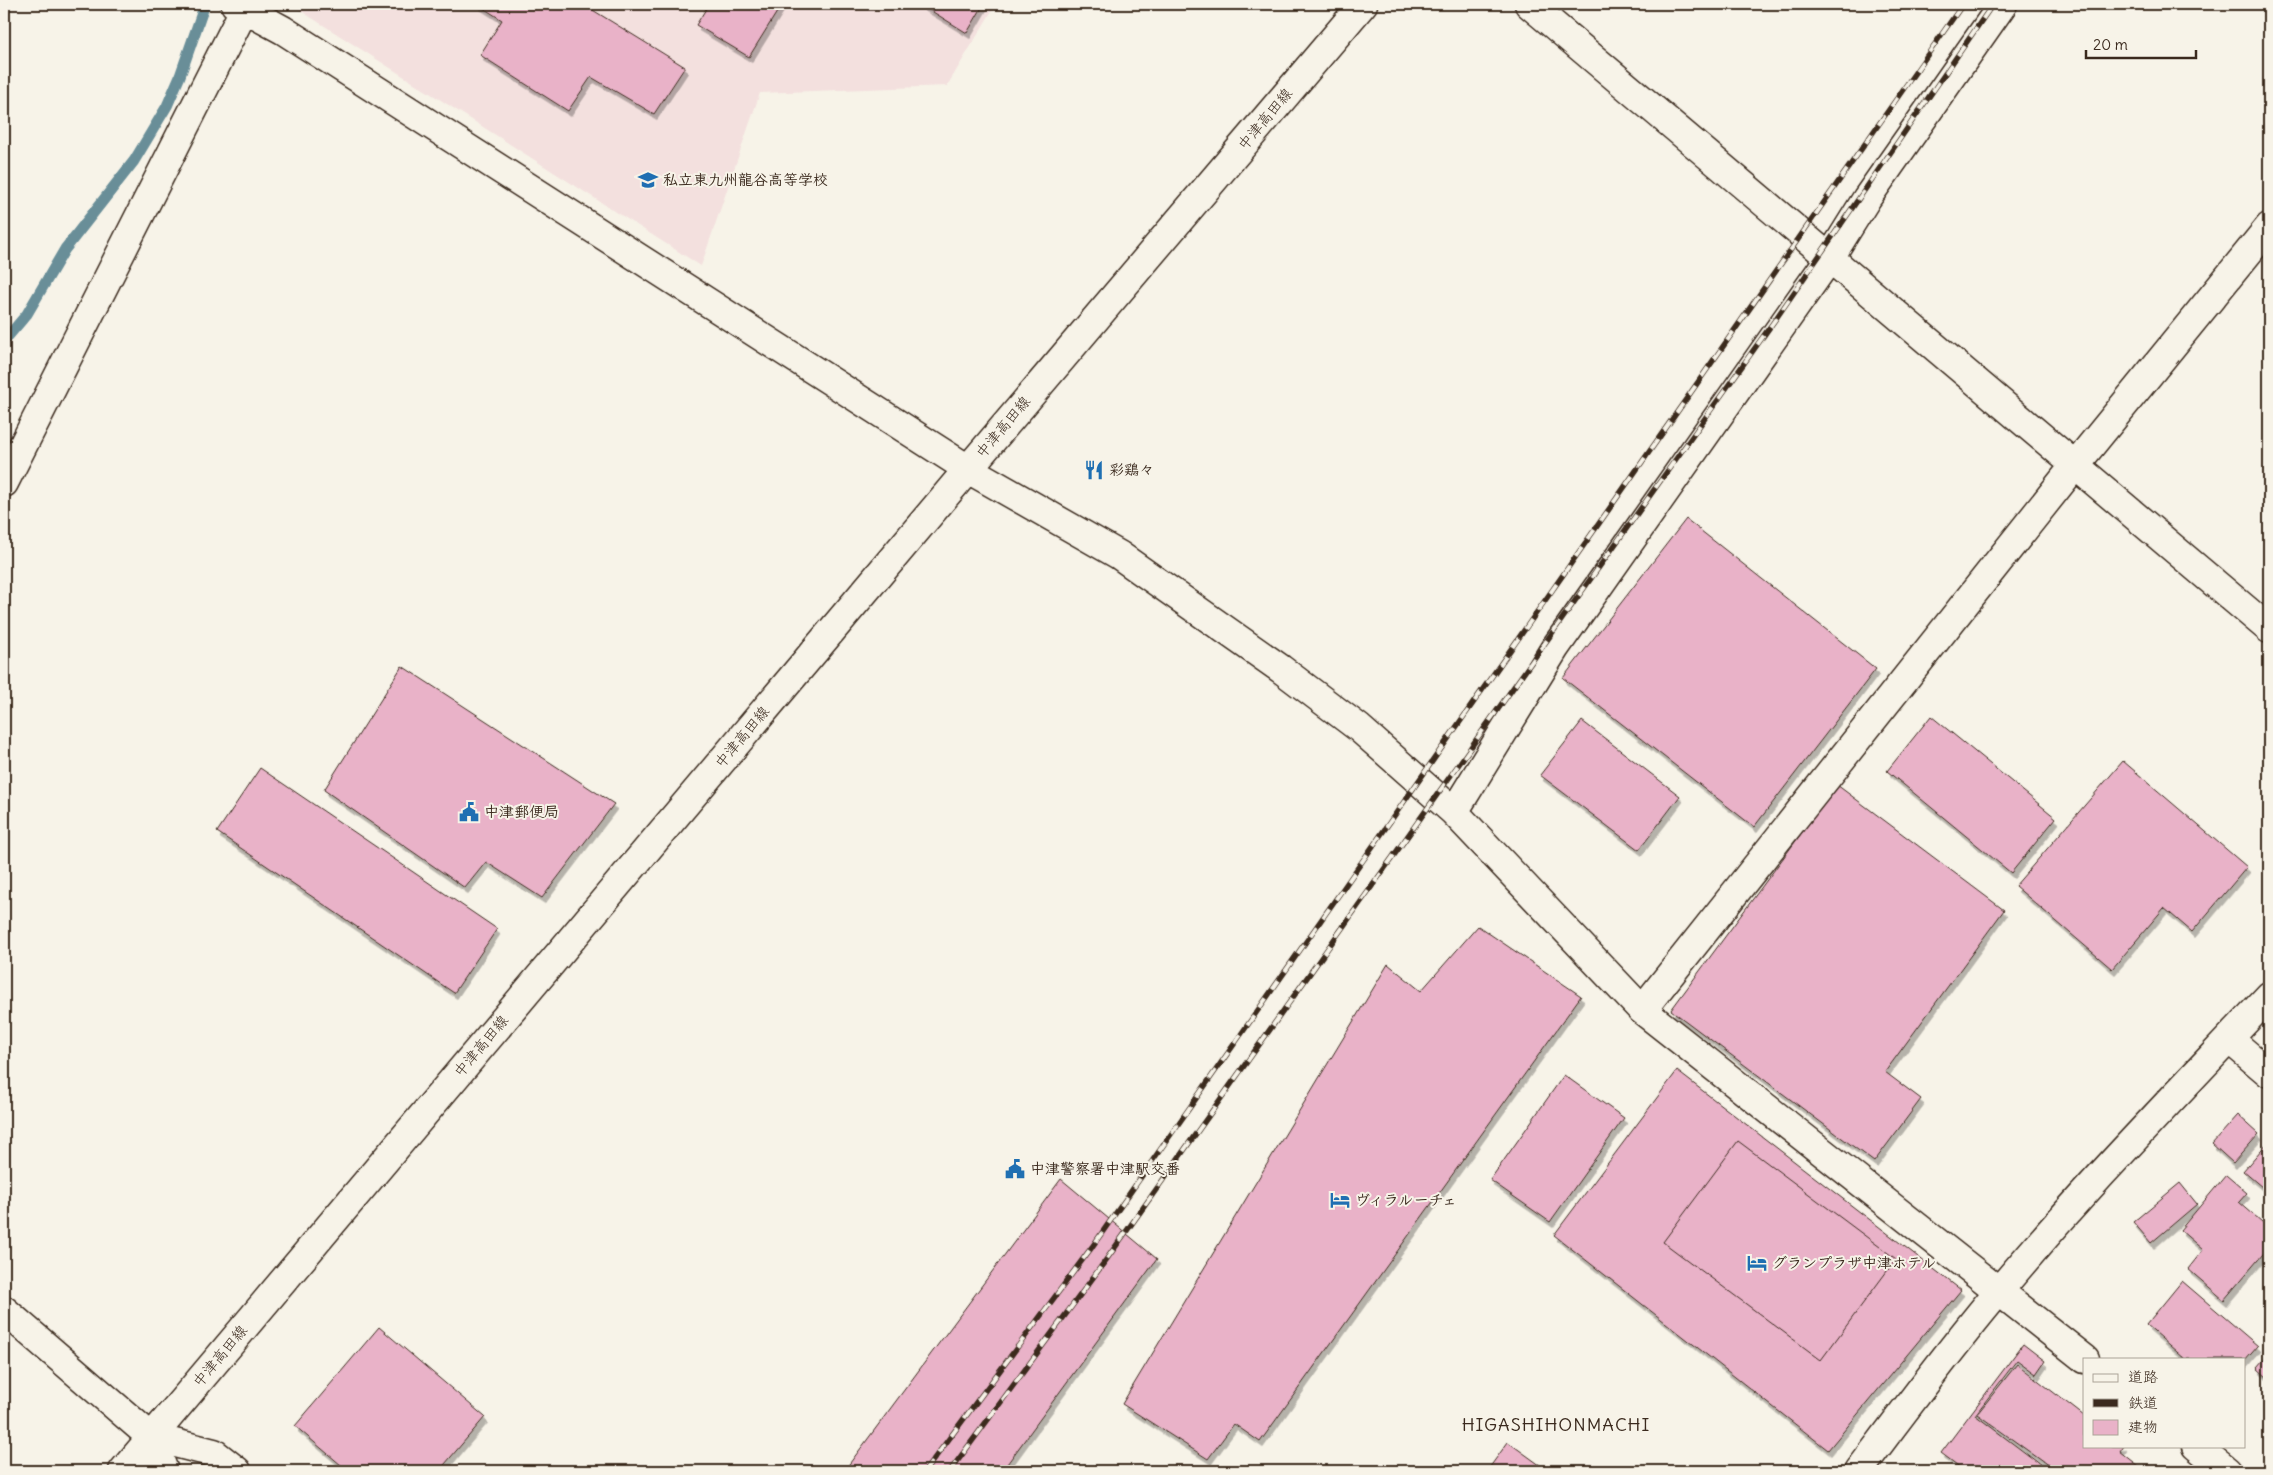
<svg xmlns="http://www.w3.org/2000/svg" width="2273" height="1475" font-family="Delius,'Klee One',sans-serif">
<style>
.built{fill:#f3e0de}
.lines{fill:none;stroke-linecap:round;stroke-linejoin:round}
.stream{stroke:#698e98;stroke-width:11}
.building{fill:#e9b2c8;stroke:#3b2a1e;filter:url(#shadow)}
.minor-casing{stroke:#3b2a1e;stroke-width:31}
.major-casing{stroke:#3b2a1e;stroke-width:31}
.minor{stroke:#f7f3e8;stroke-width:28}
.major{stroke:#f7f3e8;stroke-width:28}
.rail-casing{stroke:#3b2a1e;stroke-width:5.5}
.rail{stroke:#f7f3e8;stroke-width:4;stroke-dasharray:11;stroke-linecap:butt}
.labels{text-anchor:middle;stroke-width:4;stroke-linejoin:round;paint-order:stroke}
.street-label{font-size:15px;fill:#3b2a1e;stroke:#f7f3e8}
.poi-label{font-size:15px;font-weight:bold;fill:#3b2a1e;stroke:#f7f3e8;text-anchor:start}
.quarter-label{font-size:18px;letter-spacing:1px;fill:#3b2a1e;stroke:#f7f3e8}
</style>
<defs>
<filter id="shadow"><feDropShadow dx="3" dy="5.5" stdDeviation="0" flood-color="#0004"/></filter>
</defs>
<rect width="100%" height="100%" fill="#f7f3e8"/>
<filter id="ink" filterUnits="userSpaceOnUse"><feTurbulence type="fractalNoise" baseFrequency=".02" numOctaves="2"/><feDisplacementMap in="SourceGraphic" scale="10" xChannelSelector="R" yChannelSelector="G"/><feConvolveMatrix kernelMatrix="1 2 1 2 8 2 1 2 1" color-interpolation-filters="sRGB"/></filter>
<g filter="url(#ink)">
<path class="built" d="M 290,4 L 996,4 L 947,86 L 760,93 L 701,266 Z"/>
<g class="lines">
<path class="stream" d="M 4,341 L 27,314 L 65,249 L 134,161 L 167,106 L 180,76 L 205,4"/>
</g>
<path class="building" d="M 477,4 L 583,4 L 685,67 L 654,114 L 591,77 L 568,111 L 480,55 L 502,20 Z
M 709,4 L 782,4 L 749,57 L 696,25 Z
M 920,4 L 984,4 L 967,33 Z
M 1686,519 L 1876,669 L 1754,827 L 1563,678 Z
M 402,666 L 614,804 L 542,898 L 486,862 L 465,888 L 324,790 Z
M 1931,716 L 2056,818 L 2011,873 L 1887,771 Z
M 1582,721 L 1680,796 L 1639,850 L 1540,775 Z
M 2123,761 L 2247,867 L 2192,932 L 2164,908 L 2112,969 L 2015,886 Z
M 260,768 L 497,929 L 454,993 L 217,832 Z
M 1837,785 L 2004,910 L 1885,1072 L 1921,1099 L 1874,1162 L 1671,1010 Z
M 1478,926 L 1581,996 L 1260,1442 L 1234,1424 L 1208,1459 L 1122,1404 L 1388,964 L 1421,991 Z
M 1677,1071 L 1961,1290 L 1828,1450 L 1554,1235 Z
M 1564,1075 L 1624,1118 L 1550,1222 L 1490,1180 Z
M 2238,1115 L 2259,1134 L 2233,1163 L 2212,1144 Z
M 1738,1141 L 1896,1259 L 1821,1360 L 1663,1242 Z
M 2268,1142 L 2269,1144 L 2269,1193 L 2243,1171 Z
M 2226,1175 L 2247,1193 L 2239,1202 L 2269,1228 L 2269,1247 L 2224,1300 L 2188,1269 L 2203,1250 L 2180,1230 Z
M 1061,1179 L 1157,1259 L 1002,1471 L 844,1471 Z
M 2180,1183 L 2197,1204 L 2151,1243 L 2133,1222 Z
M 2182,1281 L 2258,1346 L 2244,1362 L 2244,1359 L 2185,1359 L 2146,1325 Z
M 379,1327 L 485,1417 L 439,1471 L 348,1471 L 295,1426 Z
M 2023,1344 L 2045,1361 L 2036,1374 L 2017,1360 L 1975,1415 L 2049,1471 L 1965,1471 L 1941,1453 Z
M 2269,1354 L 2269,1379 L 2257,1368 Z
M 2017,1364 L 2084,1416 L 2084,1446 L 2124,1446 L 2120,1452 L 2144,1471 L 2056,1471 L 1977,1414 Z
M 1508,1442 L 1548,1471 L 1487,1471 Z"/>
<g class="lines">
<defs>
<path id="minor" d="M 235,4 L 283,30 L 968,469 L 1119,555 L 1281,669 L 1359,728 L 1454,812 L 1642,1010 L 2085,1359
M 1529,4 L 2269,629
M 4,483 L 245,8
M 1454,812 L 1555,648 L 1829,259 L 1867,198 L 2003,4
M 1642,1010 L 2076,464 L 2269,227
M 2229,1039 L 2269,1073
M 4,1310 L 151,1437
M 2196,1446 L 2227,1471
M 1859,1471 C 1904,1411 1949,1350 1998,1292 C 2084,1189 2178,1093 2269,996"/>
<path id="major" d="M 151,1437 L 214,1453 L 237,1471
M 151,1437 L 164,1471
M 123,1471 L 968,469 L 1363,4"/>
</defs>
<use href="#minor" class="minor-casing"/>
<use href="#major" class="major-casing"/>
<use href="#minor" class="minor"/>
<use href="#major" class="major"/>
<defs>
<path id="rail" d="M 925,1471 L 1092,1247 L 1963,4
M 950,1471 L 1106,1260 L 1777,317 L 1993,4"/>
</defs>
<use href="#rail" class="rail-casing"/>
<use href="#rail" class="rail"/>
</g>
</g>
<defs>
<symbol id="school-bare" viewBox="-9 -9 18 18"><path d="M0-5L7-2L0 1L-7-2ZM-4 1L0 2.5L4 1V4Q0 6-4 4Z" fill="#1f6fb2" stroke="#f7f3e8" stroke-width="2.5" paint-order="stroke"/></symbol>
<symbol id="restaurant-bare" viewBox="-9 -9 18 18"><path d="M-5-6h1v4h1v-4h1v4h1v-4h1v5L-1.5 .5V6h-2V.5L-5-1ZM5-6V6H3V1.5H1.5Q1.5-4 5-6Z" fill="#1f6fb2" stroke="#f7f3e8" stroke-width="2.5" paint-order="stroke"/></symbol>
<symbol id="civic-bare" viewBox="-9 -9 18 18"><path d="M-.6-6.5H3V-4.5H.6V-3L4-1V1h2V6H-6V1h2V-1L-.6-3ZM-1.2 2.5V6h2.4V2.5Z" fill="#1f6fb2" stroke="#f7f3e8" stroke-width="2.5" paint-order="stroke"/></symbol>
<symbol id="hotel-bare" viewBox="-9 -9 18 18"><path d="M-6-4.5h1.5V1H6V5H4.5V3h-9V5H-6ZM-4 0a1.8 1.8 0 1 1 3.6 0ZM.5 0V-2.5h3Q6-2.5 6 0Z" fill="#1f6fb2" stroke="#f7f3e8" stroke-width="2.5" paint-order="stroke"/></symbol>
</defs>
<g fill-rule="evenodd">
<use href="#school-bare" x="634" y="166" width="28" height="28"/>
<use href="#restaurant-bare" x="1080" y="456" width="28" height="28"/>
<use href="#civic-bare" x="455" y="798" width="28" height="28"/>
<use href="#civic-bare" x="1001" y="1155" width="28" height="28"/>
<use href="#hotel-bare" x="1326" y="1186" width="28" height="28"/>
<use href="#hotel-bare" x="1743" y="1249" width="28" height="28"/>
</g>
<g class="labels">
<g class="street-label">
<text transform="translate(1265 119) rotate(-50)" y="5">中津高田線</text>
<text transform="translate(1003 427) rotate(-50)" y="5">中津高田線</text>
<text transform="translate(742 737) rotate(-50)" y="5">中津高田線</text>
<text transform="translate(481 1046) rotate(-50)" y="5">中津高田線</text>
<text transform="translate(220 1356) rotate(-50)" y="5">中津高田線</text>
</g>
<g class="poi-label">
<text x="663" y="185">私立東九州龍谷高等学校</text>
<text x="1109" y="475">彩鶏々</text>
<text x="484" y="817">中津郵便局</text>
<text x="1030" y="1174">中津警察署中津駅交番</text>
<text x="1355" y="1205">ヴィラルーチェ</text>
<text x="1772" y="1268">グランプラザ中津ホテル</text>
</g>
<g class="quarter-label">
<text x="1556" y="1431">HIGASHIHONMACHI</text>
</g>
</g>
<rect width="2273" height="1475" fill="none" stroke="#f7f3e8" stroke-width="20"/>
<rect x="10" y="10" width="2253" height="1455" fill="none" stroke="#3b2a1e" stroke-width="2" filter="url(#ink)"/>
<rect x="2083" y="1358" width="162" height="90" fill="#f7f3e8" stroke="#aca397"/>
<rect x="2093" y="1374" width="25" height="8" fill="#f7f3e8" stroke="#aca397"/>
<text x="2128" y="1382" font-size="15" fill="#3b2a1e">道路</text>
<rect x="2093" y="1399" width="25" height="8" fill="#3b2a1e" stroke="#aca397"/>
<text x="2128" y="1408" font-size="15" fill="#3b2a1e">鉄道</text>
<rect x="2093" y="1420" width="25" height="15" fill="#e9b2c8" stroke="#aca397"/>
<text x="2128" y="1432" font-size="15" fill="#3b2a1e">建物</text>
<path d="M2086 50v8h110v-8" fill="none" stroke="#3b2a1e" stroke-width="2.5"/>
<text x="2093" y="50" font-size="15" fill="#3b2a1e" stroke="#f7f3e8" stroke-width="4" paint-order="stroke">20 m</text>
</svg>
